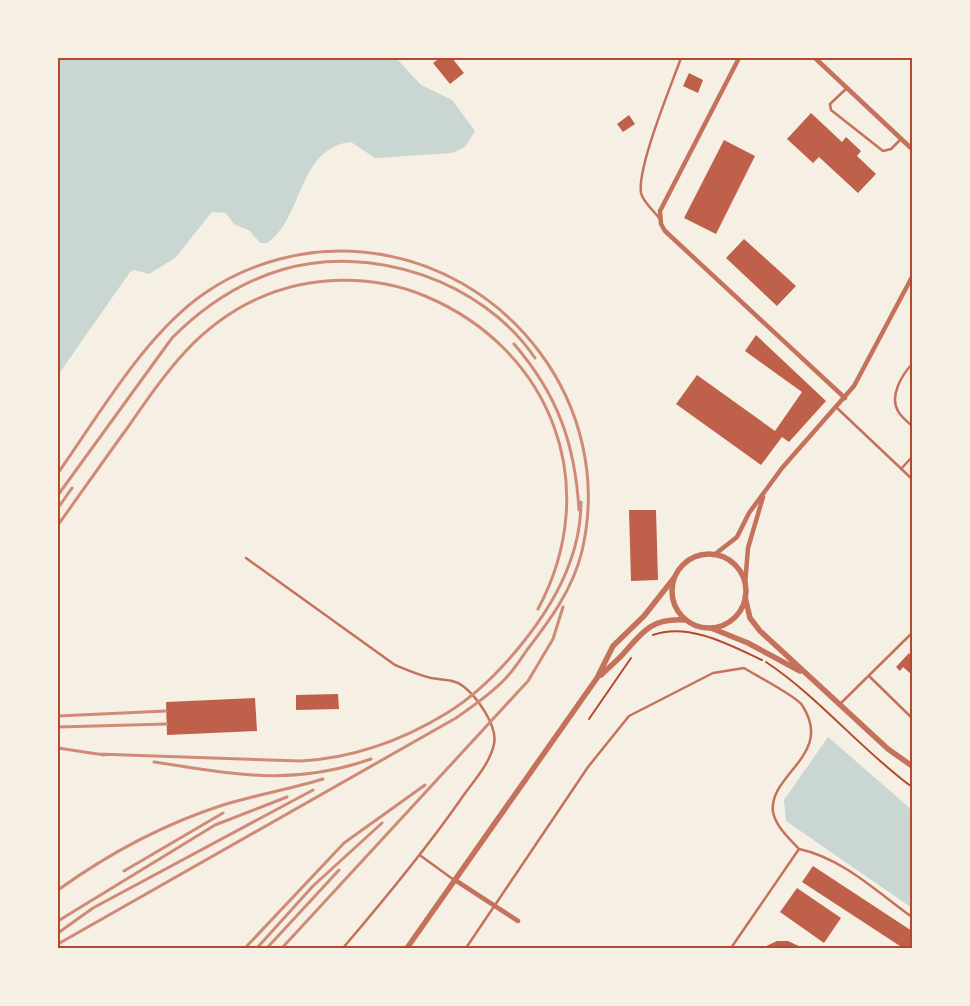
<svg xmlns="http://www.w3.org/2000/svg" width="970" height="1006" font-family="Spectral,serif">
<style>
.water{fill:#c9d6d2}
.building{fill:#bf614a}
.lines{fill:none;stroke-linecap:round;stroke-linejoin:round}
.path{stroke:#b5482f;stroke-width:2}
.service{stroke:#c5725c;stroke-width:2.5}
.minor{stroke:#c5725c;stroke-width:4.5}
.tertiary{stroke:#c5725c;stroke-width:5.5}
.rail{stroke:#cf8b77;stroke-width:3}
.neatline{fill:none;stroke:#b5482f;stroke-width:2}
</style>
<rect width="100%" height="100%" fill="#f6efe4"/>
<path class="water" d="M 58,58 L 396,58 L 421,85 L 452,100 L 475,131 L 465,147 L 452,153 L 375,158 L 351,142 C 297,148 304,218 267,243 L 260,243 L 250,231 L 234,224 L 226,213 L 212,212 L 175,258 L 149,274 L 134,270 L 130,272 L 58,375 Z
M 828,737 L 912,810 L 912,908 L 786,821 L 784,800 Z"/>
<path class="building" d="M 440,58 L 452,58 L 464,73 L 450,84 L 433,63 Z
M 689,73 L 703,80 L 698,93 L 683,86 Z
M 811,113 L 842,142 L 846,137 L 861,151 L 857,156 L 876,174 L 858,193 L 819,157 L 813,163 L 787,139 Z
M 629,115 L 635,124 L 623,132 L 617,124 Z
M 724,140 L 755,156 L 716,234 L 684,218 Z
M 744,239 L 796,286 L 777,306 L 726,258 Z
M 756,335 L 826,401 L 789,442 L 782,437 L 761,465 L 676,404 L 697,375 L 775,431 L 802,392 L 745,351 Z
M 629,510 L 656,510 L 658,580 L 631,581 Z
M 909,653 L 912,657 L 911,674 L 903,667 L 900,671 L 896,667 Z
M 338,694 L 339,709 L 296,710 L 296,695 Z
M 255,698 L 257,731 L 167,735 L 166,702 Z
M 813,866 L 912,931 L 912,948 L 898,948 L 900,946 L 802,882 Z
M 797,888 L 841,918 L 824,943 L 780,912 Z
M 777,941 L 788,941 L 803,948 L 762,948 Z"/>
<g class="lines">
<path class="path" d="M 653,635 C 688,622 730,645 762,660
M 766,662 C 820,698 860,749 912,787
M 589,719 L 631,658"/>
<path class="service" d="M 847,88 L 830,104 L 831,110 L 883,151 L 891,149 L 901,139
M 659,218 C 654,211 643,202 641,193 C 637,167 671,86 681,58
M 912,364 C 902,375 889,396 898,411 C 901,417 908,422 912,426
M 836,407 L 912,479
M 901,469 L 912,457
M 246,558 L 395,665 C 407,670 418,675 431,678 C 442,680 454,679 463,686 C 477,697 498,726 494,744 C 490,764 472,783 461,799 C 424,852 384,900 343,948
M 869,676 L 912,718
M 840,704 L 912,633
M 799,849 C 842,858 877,892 912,917
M 421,856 L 454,880
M 466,948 L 588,767 L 629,716 L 713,673 L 744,668 C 755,675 796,696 802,705 C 835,755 768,774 773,812 C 776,827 789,838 799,849 L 731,948"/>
<path class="minor" d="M 739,58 L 660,211 L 661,224 L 665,231 L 845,398
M 815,58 L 912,149
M 714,555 L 737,537 L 749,513 L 782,468 L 854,386 L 912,277
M 745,585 L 748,548 L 763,497
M 455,880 L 518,921"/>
<path class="tertiary" d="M672 591a37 37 0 1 1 74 0a37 37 0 1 1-74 0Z
M 745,597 L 750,618 L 760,631 L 888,749 L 912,766
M 711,628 L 748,643 L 800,671
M 601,675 C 608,668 617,661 624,653 C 643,631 652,618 685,620
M 407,948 L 597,678 L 613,646 L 644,616 L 674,578"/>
<path class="rail" d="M 514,344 C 558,395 575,444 579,510
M 58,473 C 99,415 146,333 205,293 C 250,262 307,247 362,252 C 508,265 616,406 582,551 C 573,589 550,620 527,650 C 520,660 513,671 505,679 C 491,694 473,706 456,718 L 58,944
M 58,495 L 172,338 C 203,307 238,283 281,270 C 370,243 482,280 535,358
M 58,508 L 72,488
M 58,525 C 81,493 104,460 128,427 C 165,374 196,327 257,299 C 309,275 373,274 425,296 C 552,349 604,486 538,609
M 58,716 L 166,711
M 58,727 L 167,724
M 58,748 L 104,755
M 97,754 L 301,761 C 353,758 403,740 447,713 C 496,683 551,616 570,562 C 577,543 581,522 581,502
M 154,762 C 233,774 292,787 371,759
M 124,871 L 223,813
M 58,890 C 108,854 164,824 223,805 C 256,795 290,789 323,779
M 58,921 L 215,825 L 287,797
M 58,933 L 93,908 L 313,790
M 245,948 L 344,843 L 425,785
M 257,948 L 313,886 L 382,823
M 267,948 L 339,870
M 282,948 L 528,681 L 553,639 L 563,607"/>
</g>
<rect width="970" height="1006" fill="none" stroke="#f6efe4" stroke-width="118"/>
<rect x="59" y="59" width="852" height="888" class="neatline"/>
</svg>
